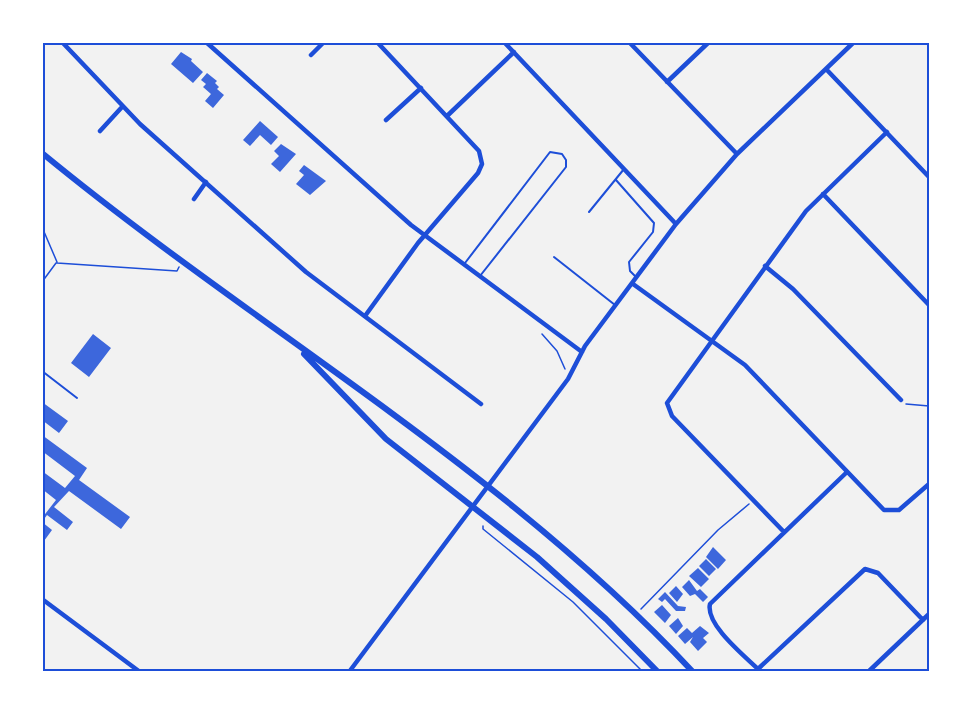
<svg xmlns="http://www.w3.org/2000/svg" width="971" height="714" font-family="Montserrat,sans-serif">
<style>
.building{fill:#3d67dc}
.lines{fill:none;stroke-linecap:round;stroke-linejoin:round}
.path{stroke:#1d4ed8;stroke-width:1.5}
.service{stroke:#1d4ed8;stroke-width:2}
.minor{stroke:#1d4ed8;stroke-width:4.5}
.secondary{stroke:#1d4ed8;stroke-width:6}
.neatline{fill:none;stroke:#1d4ed8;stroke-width:2}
</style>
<rect width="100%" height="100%" fill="#f2f2f2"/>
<path class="building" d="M 181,52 L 192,59 L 191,61 L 203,72 L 193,83 L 171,64 Z
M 207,73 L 217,81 L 215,83 L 219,87 L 217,89 L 224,95 L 213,108 L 205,101 L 211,94 L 203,87 L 206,84 L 201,80 Z
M 260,121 L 278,137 L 271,145 L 260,135 L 250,146 L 243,140 Z
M 281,144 L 296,154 L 280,172 L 271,164 L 279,156 L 274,151 Z
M 304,165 L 326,181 L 310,195 L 296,184 L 304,175 L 299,171 Z
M 93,334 L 111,348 L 89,377 L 71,363 Z
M 42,402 L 68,421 L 59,433 L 42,420 Z
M 42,435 L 87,468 L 79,480 L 130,517 L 121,529 L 69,491 L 54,507 L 73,522 L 67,530 L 47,515 L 42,522 L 52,530 L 44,541 L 42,539 L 42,518 L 56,500 L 42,489 L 42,471 L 65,488 L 75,476 L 42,451 Z
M 713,547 L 726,560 L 718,569 L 706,557 Z
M 706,559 L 716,569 L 709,576 L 699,566 Z
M 698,568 L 709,579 L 701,587 L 689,576 Z
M 689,580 L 697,591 L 700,589 L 708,597 L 703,602 L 695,594 L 690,596 L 682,587 Z
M 676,586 L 683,594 L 677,602 L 669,593 Z
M 665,592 L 678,606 L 686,607 L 685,611 L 676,611 L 665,599 L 662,602 L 658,599 Z
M 662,605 L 671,615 L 665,623 L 654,612 Z
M 678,618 L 683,626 L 676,634 L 669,626 Z
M 700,626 L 709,633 L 703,638 L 707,642 L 698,651 L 690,642 L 693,637 L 685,644 L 678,636 L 687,628 L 692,633 Z"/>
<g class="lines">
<path class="path" d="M 42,227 L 57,262
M 57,263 L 177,271 L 179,267
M 42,282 L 56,263
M 542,334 L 557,351 L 565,369
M 906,404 L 929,406
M 483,526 L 483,529 L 573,602 L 643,672
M 641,609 L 718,530 L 749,504"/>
<path class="service" d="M 616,180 L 654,223 L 653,232 L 629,262 L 630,271 L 636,277
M 589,212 L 624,169
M 554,257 L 615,305
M 465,263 L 550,152 L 562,154 L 566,160 L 566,167 L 480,276
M 42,371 L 77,398"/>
<path class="minor" d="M 62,42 L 140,124 L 306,272 L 481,404
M 206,42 L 411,225 L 582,352
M 504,42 L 676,224
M 629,42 L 737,154
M 311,55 L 324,42
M 826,69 L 929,177
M 667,82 L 709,42
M 447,116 L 514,52
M 386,120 L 421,88
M 100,131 L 122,107
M 823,194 L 929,305
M 194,199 L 206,182
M 765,266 L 793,289 L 901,400
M 633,284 L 745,365 L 884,510 L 899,510 L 929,484
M 365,316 L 418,243 L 478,173 L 482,164 L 479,151 L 377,42
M 784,532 L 672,416 L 667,403 L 806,211 L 887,132
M 42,599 L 140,672
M 758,669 L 865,569 L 878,573 L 923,620
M 349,672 L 568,379 L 585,346 L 676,224 L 737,154 L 854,42
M 761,672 C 746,657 705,625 710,604 L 847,472
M 868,672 L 929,614"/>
<path class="secondary" d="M 42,153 C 256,329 503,468 693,672
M 304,354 L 386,439 L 537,557 L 606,619 L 658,672"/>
</g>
<rect width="971" height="714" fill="none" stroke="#ffffff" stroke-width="87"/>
<rect x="44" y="44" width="884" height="626" class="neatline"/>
</svg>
